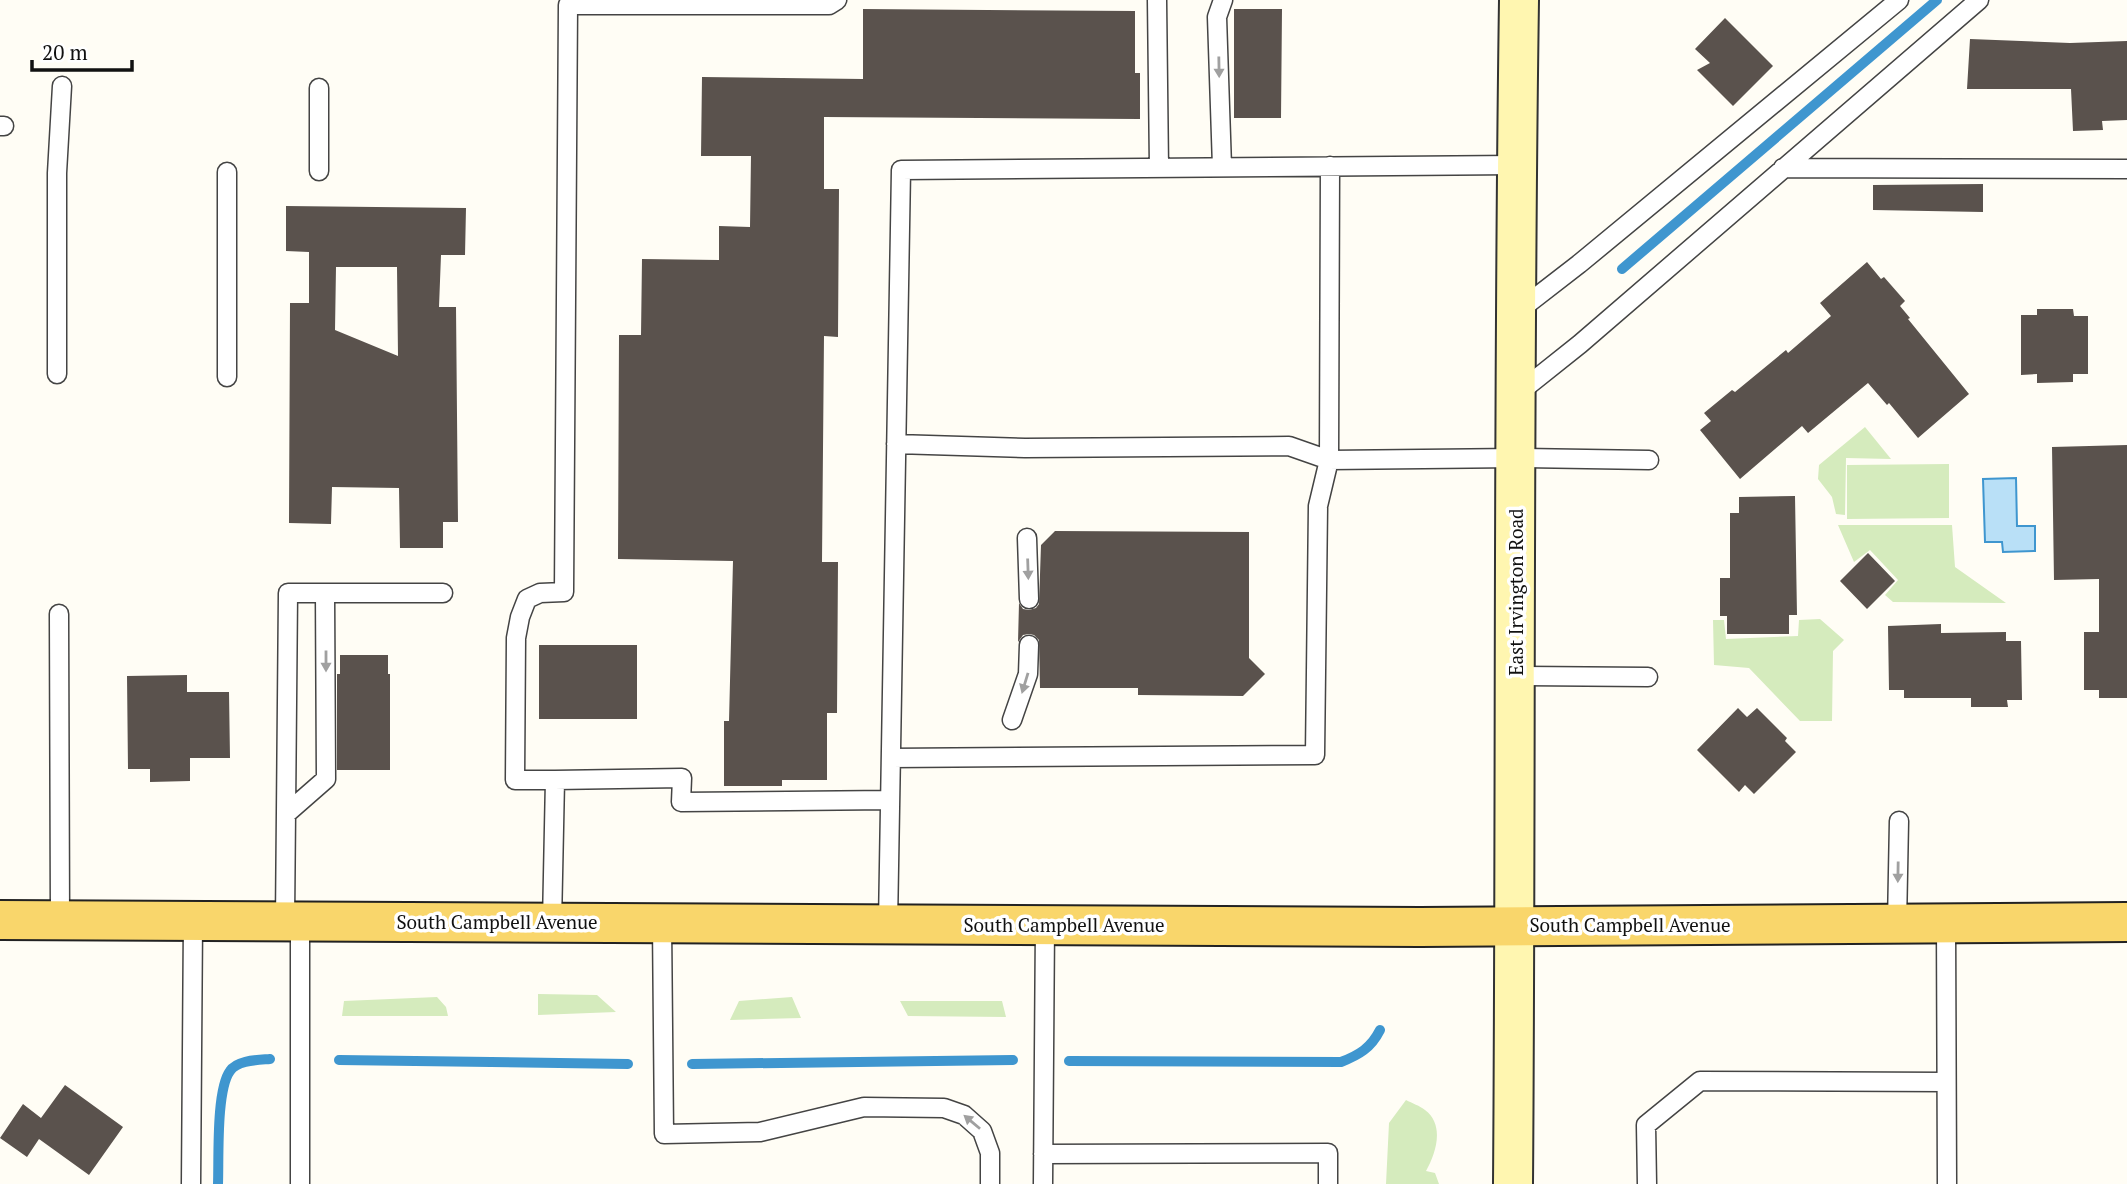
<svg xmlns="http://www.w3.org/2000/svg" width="2127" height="1184" font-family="'PT Serif',serif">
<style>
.green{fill:#d5ebbd}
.water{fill:#b9e0f7;stroke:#3f96cf;stroke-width:2}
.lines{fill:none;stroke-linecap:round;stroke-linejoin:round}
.stream{stroke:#3f96cf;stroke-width:10}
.building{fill:#5a524d;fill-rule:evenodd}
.lane-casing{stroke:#444;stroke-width:21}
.secondary-casing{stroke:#333;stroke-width:42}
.primary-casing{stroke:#222;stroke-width:42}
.lane{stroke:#fff;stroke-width:18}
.secondary{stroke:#fff6b0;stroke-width:38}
.primary{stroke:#f9d66b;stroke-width:38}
.oneway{fill:#a0a0a0}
.labels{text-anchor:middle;stroke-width:7;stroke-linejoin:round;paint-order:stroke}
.street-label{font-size:19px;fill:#111;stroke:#fff}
</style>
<rect width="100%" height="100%" fill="#fffdf5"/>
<path class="green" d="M 1865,427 L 1891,459 L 1846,458 L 1845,515 L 1836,514 L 1832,497 L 1818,479 L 1819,465 Z
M 1949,464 L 1949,518 L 1847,519 L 1847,465 Z
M 1838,525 L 1952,525 L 1955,567 L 2006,603 L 1893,602 L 1885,595 L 1898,580 L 1870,550 L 1854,562 Z
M 1820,619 L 1844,640 L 1833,651 L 1832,721 L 1800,721 L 1749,668 L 1714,665 L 1713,620 L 1724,620 L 1726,639 L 1798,636 L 1799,620 Z
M 538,994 L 597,995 L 616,1012 L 538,1015 Z
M 437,997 L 446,1007 L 448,1016 L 342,1016 L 344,1001 Z
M 792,997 L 801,1018 L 730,1020 L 739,1001 Z
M 900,1001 L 1002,1001 L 1006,1017 L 908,1016 Z
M 1406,1100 C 1412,1103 1420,1106 1425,1110 C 1445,1125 1436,1153 1426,1171 L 1435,1173 L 1439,1184 L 1386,1184 L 1389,1123 Z"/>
<path class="water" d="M 2016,478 L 2017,526 L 2035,526 L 2035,551 L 2003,552 L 2002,542 L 1985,542 L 1983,479 Z"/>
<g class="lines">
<path class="stream" d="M 1622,269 L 1937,0
M 339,1060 L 628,1064
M 1069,1061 L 1341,1062 C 1359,1055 1371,1048 1380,1030
M 692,1064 L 1013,1060
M 218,1184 C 219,1159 216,1090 230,1071 C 237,1060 258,1060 270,1059"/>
</g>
<path class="building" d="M 863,9 L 1135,11 L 1135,73 L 1140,73 L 1140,119 L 824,117 L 824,189 L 839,189 L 838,337 L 824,336 L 822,562 L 838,562 L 837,713 L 827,713 L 827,780 L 782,780 L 782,786 L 724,786 L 724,721 L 729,721 L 733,561 L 618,559 L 619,335 L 641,335 L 642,259 L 719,260 L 719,226 L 750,227 L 751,156 L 701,156 L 702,77 L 863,79 Z
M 1234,9 L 1282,9 L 1281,118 L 1234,118 Z
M 1725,18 L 1773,66 L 1733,106 L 1697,70 L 1710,63 L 1695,49 Z
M 1970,39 L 2070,43 L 2127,41 L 2127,120 L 2102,121 L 2103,130 L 2073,131 L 2071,89 L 1967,89 Z
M 1983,184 L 1983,212 L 1873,210 L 1873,185 Z
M 286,206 L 466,208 L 465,255 L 441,255 L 439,307 L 456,307 L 458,522 L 443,522 L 443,548 L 400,548 L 399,488 L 332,487 L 331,524 L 289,523 L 290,303 L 309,303 L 309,252 L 286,251 ZM 336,267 L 397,267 L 398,356 L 335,330 Z
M 1867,262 L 1881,279 L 1884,277 L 1905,301 L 1900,306 L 1910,318 L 1908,319 L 1969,394 L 1918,438 L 1889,403 L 1887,405 L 1868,383 L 1808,433 L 1802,426 L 1740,479 L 1700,430 L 1711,421 L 1704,413 L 1732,390 L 1735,392 L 1786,350 L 1788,353 L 1831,316 L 1820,303 Z
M 2037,309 L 2073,309 L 2074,316 L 2088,316 L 2088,374 L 2073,374 L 2073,382 L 2037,383 L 2037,374 L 2021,375 L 2021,315 L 2037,315 Z
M 2127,445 L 2127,698 L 2099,698 L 2099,690 L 2084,690 L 2084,632 L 2099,632 L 2099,579 L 2054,580 L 2052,447 Z
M 1795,496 L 1797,615 L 1789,615 L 1789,634 L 1727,634 L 1727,616 L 1720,616 L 1720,578 L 1730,578 L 1730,513 L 1739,513 L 1739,497 Z
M 1055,531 L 1249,532 L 1249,658 L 1265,674 L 1243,696 L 1138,695 L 1138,688 L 1040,688 L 1039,640 L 1034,635 L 1029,634 L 1023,635 L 1018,642 L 1019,603 L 1023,609 L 1029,610 L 1036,608 L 1039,604 L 1041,545 Z
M 1868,553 L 1895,581 L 1867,609 L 1840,581 Z
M 1941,624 L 1941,633 L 2006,632 L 2006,641 L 2021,641 L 2022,700 L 2007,700 L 2008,707 L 1971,707 L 1971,698 L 1904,698 L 1904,690 L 1889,690 L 1888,626 Z
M 539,645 L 637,645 L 637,719 L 539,719 Z
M 340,655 L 388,655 L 388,674 L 390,674 L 390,770 L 337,770 L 337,674 L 340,674 Z
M 187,675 L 187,692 L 229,692 L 230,758 L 190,758 L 190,781 L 150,782 L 150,769 L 128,769 L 127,676 Z
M 1738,708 L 1747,717 L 1757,708 L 1787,738 L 1785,741 L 1796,752 L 1754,794 L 1745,785 L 1739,792 L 1697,750 Z
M 65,1085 L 123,1127 L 89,1175 L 39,1139 L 27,1157 L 0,1138 L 23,1104 L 41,1118 Z"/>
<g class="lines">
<defs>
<path id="lane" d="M 1157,0 L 1159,168
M 0,126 L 4,126
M 1222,167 L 1217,17 L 1223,0
M 1783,168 L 2127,169
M 319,171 L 319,88
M 227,172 L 227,377
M 1517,312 L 1579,264 L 1899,0
M 57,374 L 57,173 L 62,86
M 1516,395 L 1580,344 L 1979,0
M 896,444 L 1025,448 L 1289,446 L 1329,460 L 1517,458 L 1649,460
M 1027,538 L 1029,599
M 59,614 L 60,921
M 1515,676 L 1648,677
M 1012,720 L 1028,674 L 1029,645
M 891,758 L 1315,755 L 1318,506 L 1329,460 L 1330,166
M 555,780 L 682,778 L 681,802 L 890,800
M 286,814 L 326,779 L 325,593
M 285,921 L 288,593 L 443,593
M 300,921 L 300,1184
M 552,923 L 555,780 L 515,780 L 516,638 L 520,617 L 527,599 L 540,593 L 564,592 L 568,5 L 829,5 L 837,0
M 662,923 L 664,1134 L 760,1132 L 864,1107 L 944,1108 L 964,1115 L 982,1131 L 990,1153 L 990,1184
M 1946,923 L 1947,1184
M 888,924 L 901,170 L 1516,165
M 1897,924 L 1899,821
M 1043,1154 L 1328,1153 L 1328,1184
M 191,1184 L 193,921
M 1043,1184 L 1045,924
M 1647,1184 L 1646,1125 L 1700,1081 L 1946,1082"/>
<path id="secondary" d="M 1513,1184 C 1516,789 1513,395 1519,0"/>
<path id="primary" d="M 0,920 L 1420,927 L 2127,922"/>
</defs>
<use href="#lane" class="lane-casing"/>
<use href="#secondary" class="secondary-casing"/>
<use href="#primary" class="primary-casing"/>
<use href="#lane" class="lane"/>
<use href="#secondary" class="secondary"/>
<use href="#primary" class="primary"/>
</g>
<defs><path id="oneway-solid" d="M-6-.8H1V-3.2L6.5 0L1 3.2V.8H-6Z" transform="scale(1.75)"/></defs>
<g class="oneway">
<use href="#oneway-solid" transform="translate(1219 67) rotate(89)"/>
<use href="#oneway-solid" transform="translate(1028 569) rotate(88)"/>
<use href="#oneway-solid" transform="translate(326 661) rotate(90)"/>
<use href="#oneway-solid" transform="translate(1025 683) rotate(107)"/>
<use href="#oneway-solid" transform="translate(1898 872) rotate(91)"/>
<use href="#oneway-solid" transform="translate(972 1122) rotate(-140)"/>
</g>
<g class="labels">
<g class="street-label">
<text transform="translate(1516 592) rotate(-90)" y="7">East Irvington Road</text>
<text x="497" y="929">South Campbell Avenue</text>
<text x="1064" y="932">South Campbell Avenue</text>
<text x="1630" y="932">South Campbell Avenue</text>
</g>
</g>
<path d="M32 60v10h100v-10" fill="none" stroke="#111111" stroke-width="3.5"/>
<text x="42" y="60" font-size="21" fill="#111111" stroke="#ffffff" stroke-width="5" paint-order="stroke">20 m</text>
</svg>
